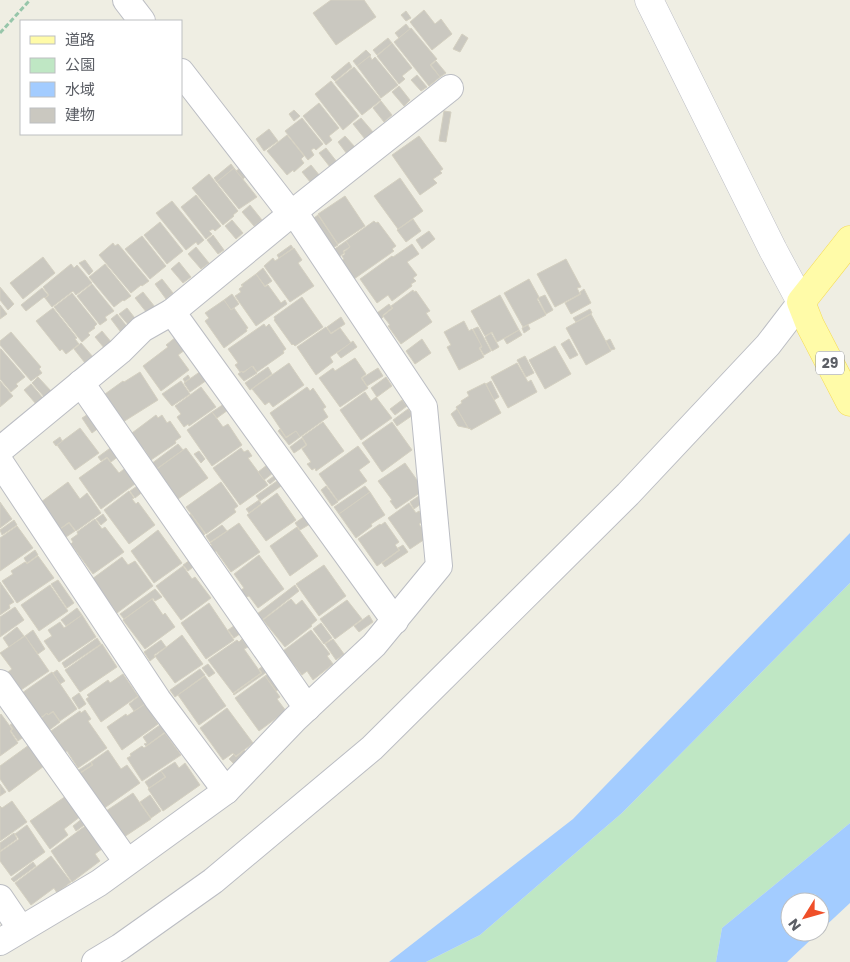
<svg xmlns="http://www.w3.org/2000/svg" width="850" height="962" font-family="Poppins,'Noto Sans JP',sans-serif">
<style>
.green{fill:#bfe7c4}
.water{fill:#a3ccff}
.building{fill:#cac8c0;stroke:#d4d0c1}
.lines{fill:none;stroke-linecap:round;stroke-linejoin:round}
.street-casing{stroke:#bbbdc3;stroke-width:28}
.secondary-casing{stroke:#bcbec5;stroke-width:29}
.primary-casing{stroke:#f6dc55;stroke-width:29}
.path{stroke:#97c6aa;stroke-width:3;stroke-dasharray:5 2.5;stroke-linecap:butt}
.street{stroke:#fff;stroke-width:26}
.secondary{stroke:#fff;stroke-width:28}
.primary{stroke:#fffba8;stroke-width:28}
.labels{text-anchor:middle;dominant-baseline:central;stroke-width:4;stroke-linejoin:round;paint-order:stroke}
.shield{fill:#fff;stroke:#8c8e93;stroke-width:1}
.shield-label{font-size:14px;font-weight:bold;fill:#5b5e65}
</style>
<rect width="100%" height="100%" fill="#efeee3"/>
<path class="green" d="M850,583V823L722,928L716,962H426L480,935L622,813Z"/>
<g class="water">
<path d="M850,533V583L622,813L480,935L426,962H389L573,819Z"/>
<path d="M850,823V903L820,931V902H790V932H819L787,962H716L722,928Z"/>
</g>
<g class="building">
<path d="M331,0H364L376,17L336,45L313,13Z"/>
<path d="M424,10L435,24L441,19L452,34L432,50L410,22Z"/>
<path d="M406,11L411,18L406,21L401,15Z"/>
<path d="M406,24L410,29L399,38L395,33Z"/>
<path d="M411,28L437,59L430,65L440,77L429,86L394,42Z"/>
<path d="M462,34L468,38L460,52L453,49Z"/>
<path d="M388,38L392,43L377,55L373,50Z"/>
<path d="M392,43L412,68L402,76L405,79L399,84L377,56Z"/>
<path d="M366,50L371,55L357,66L353,61Z"/>
<path d="M370,56L372,60L375,57L398,85L381,98L357,66Z"/>
<path d="M436,61L446,73L440,77L431,65Z"/>
<path d="M349,62L352,67L335,81L331,77Z"/>
<path d="M354,67L381,100L362,115L335,82Z"/>
<path d="M417,75L427,87L421,91L411,80Z"/>
<path d="M331,81L359,116L343,130L315,94Z"/>
<path d="M399,86L410,100L404,106L392,92Z"/>
<path d="M381,101L392,115L384,122L373,108Z"/>
<path d="M319,103L339,128L329,136L332,140L326,145L303,116Z"/>
<path d="M294,110L300,116L294,121L289,114Z"/>
<path d="M444,111L451,112L446,142L439,141Z"/>
<path d="M302,118L323,144L316,150L314,148L311,150L314,155L308,160L285,131Z"/>
<path d="M361,118L373,132L365,139L353,124Z"/>
<path d="M269,129L278,141L264,151L256,139Z"/>
<path d="M287,135L304,156L301,159L304,163L294,172L293,170L287,175L267,151Z"/>
<path d="M345,136L355,147L347,154L338,142Z"/>
<path d="M419,136L443,169L440,171L442,173L433,179L437,183L420,195L392,155Z"/>
<path d="M326,148L337,162L330,167L319,153Z"/>
<path d="M231,164L234,168L217,182L214,178Z"/>
<path d="M311,165L320,176L311,183L302,172Z"/>
<path d="M234,168L257,197L239,209L217,182Z"/>
<path d="M239,169L245,177L243,179L236,171Z"/>
<path d="M209,174L238,211L233,215L234,216L223,225L192,188Z"/>
<path d="M400,178L423,211L398,229L374,196Z"/>
<path d="M196,195L221,226L215,231L213,229L209,231L212,234L206,239L181,207Z"/>
<path d="M345,196L365,226L338,244L318,214Z"/>
<path d="M172,201L204,240L198,245L196,242L186,250L156,213Z"/>
<path d="M250,205L262,220L254,226L242,212Z"/>
<path d="M318,215L338,245L331,249L311,220Z"/>
<path d="M413,219L421,231L406,242L397,230Z"/>
<path d="M232,220L243,233L236,239L225,226Z"/>
<path d="M374,221L376,223L378,222L396,246L392,249L394,251L354,279L341,261L344,259L342,256L345,254L344,252L350,247L346,241Z"/>
<path d="M160,222L183,251L167,264L144,235Z"/>
<path d="M429,231L435,239L422,249L416,240Z"/>
<path d="M213,235L224,250L218,254L207,240Z"/>
<path d="M142,236L166,266L150,279L125,249Z"/>
<path d="M346,241L350,247L343,251L344,253L338,258L332,251Z"/>
<path d="M113,243L115,246L118,244L149,281L142,286L141,285L131,293L99,255Z"/>
<path d="M412,244L419,254L407,262L417,275L413,278L416,281L411,284L412,286L392,301L388,295L377,303L360,279L392,256L393,257Z"/>
<path d="M291,245L293,248L279,258L277,255Z"/>
<path d="M196,247L209,263L201,269L188,254Z"/>
<path d="M294,248L302,260L298,263L314,286L290,302L264,266L273,258L275,261Z"/>
<path d="M43,257L55,273L23,299L10,283Z"/>
<path d="M566,259L581,287L577,288L580,294L555,307L537,274Z"/>
<path d="M85,260L93,271L89,275L79,263Z"/>
<path d="M179,262L191,277L183,283L171,269Z"/>
<path d="M71,264L74,268L77,265L92,283L76,295L73,291L52,307L45,298L49,295L43,287Z"/>
<path d="M105,264L131,296L124,301L123,300L114,307L89,277Z"/>
<path d="M263,268L272,281L265,286L256,274Z"/>
<path d="M256,274L265,287L268,285L281,303L285,300L287,304L256,326L235,296L241,292L239,289L243,286L241,285Z"/>
<path d="M162,279L173,293L166,299L155,284Z"/>
<path d="M529,279L539,297L537,299L546,315L523,327L504,293Z"/>
<path d="M92,284L114,311L105,317L107,320L100,325L77,296Z"/>
<path d="M0,287L14,304L8,310L0,300Z"/>
<path d="M42,288L48,295L45,298L44,297L26,311L21,305Z"/>
<path d="M584,289L591,303L571,314L565,303L581,294L580,292Z"/>
<path d="M413,290L414,292L416,291L430,311L426,313L432,322L401,344L388,326L390,325L383,316L393,308L391,306Z"/>
<path d="M143,292L155,307L147,313L135,298Z"/>
<path d="M72,293L97,324L94,327L95,328L88,333L90,335L82,342L54,307Z"/>
<path d="M232,294L239,304L231,310L224,300Z"/>
<path d="M500,295L519,330L497,342L492,332L485,336L471,311Z"/>
<path d="M545,295L553,310L546,314L538,298Z"/>
<path d="M302,297L323,327L295,346L293,344L292,345L274,320L275,319L274,317Z"/>
<path d="M224,300L231,310L234,308L248,328L246,329L247,331L224,348L205,321L209,318L205,313Z"/>
<path d="M389,304L392,308L383,315V317L381,319L377,313Z"/>
<path d="M0,305L7,314L0,319Z"/>
<path d="M53,308L77,338L75,339L79,344L66,354L62,349L60,351L36,321Z"/>
<path d="M127,308L138,322L131,328L119,314Z"/>
<path d="M590,309L592,313L576,322L573,318Z"/>
<path d="M117,314L129,329L123,335L111,319Z"/>
<path d="M591,314L611,351L586,365L566,328Z"/>
<path d="M341,317L345,324L331,333L327,327Z"/>
<path d="M464,321L469,331L472,329L482,346L479,348L484,357L459,370L447,347L451,345L444,332Z"/>
<path d="M264,324L266,327L269,324L286,349L283,351L284,353L257,372L253,366L243,372L242,371L240,372L235,365L238,363L228,349Z"/>
<path d="M528,325L530,329L524,333L522,328Z"/>
<path d="M326,327L331,334L340,328L351,343L330,357L333,362L316,375L297,347Z"/>
<path d="M478,327L491,351L484,355L480,348L482,347L473,329Z"/>
<path d="M519,330L522,335L507,344L504,339Z"/>
<path d="M102,331L112,343L105,349L95,337Z"/>
<path d="M11,332L41,367L39,369L42,373L31,381L0,345V341Z"/>
<path d="M491,333L499,347L492,351L485,337Z"/>
<path d="M176,337L185,350L178,355L189,370L161,391L143,366L168,347L166,345Z"/>
<path d="M422,339L431,353L415,364L406,351Z"/>
<path d="M569,339L578,355L570,359L561,344Z"/>
<path d="M610,339L615,349L611,350L606,341Z"/>
<path d="M353,341L357,347L341,358L337,353Z"/>
<path d="M81,343L93,357L85,363L74,349Z"/>
<path d="M555,346L571,374L545,389L529,360Z"/>
<path d="M0,349H1L25,377L16,384L18,386L11,392L0,379Z"/>
<path d="M525,356L534,373L526,377L517,360Z"/>
<path d="M355,358L366,374L361,378L368,388L340,407L319,378L333,368L335,371Z"/>
<path d="M289,363L304,385L273,407L269,402L265,405L252,389Z"/>
<path d="M517,363L528,382L531,380L537,392L508,408L491,377Z"/>
<path d="M252,366L257,373L244,381L238,374L242,371L243,373Z"/>
<path d="M268,367L272,374L250,390L245,383Z"/>
<path d="M378,368L383,376L367,386L362,378Z"/>
<path d="M201,371L207,380L190,392L184,383Z"/>
<path d="M140,372L158,400L123,422L105,394L123,381L124,382Z"/>
<path d="M188,375L190,378L185,382L183,379Z"/>
<path d="M38,377L52,392L45,398L32,383Z"/>
<path d="M386,377L392,386L377,397L371,388Z"/>
<path d="M0,381L13,396L0,407Z"/>
<path d="M181,381L190,394L172,406L162,394Z"/>
<path d="M491,381L499,397L494,400L486,384Z"/>
<path d="M485,383L501,413L471,430L470,428L469,429L456,407L462,403L461,401L469,396L467,392Z"/>
<path d="M31,384L43,398L36,404L24,390Z"/>
<path d="M201,387L216,407L189,426L188,424L184,427L177,417L181,414L175,406Z"/>
<path d="M307,387L310,391L313,388L326,407L323,409L328,417L300,437L296,431L286,437L270,413Z"/>
<path d="M365,392L371,401L376,397L392,418L361,440L340,410Z"/>
<path d="M402,400L407,406L395,415L390,409Z"/>
<path d="M224,404L228,410L217,418L212,412Z"/>
<path d="M408,409L413,415L397,426L393,420Z"/>
<path d="M457,409L468,428L458,426L451,414Z"/>
<path d="M212,412L223,427L228,424L242,445L212,466L187,430Z"/>
<path d="M90,413L100,427L92,433L82,418Z"/>
<path d="M156,415L158,418L162,415L167,423L170,421L181,437L175,441L176,443L151,460L144,449L142,450L132,437L134,436L132,433Z"/>
<path d="M323,422L344,451L316,471L315,468L312,470L307,464L311,462L302,449L307,445L302,437Z"/>
<path d="M392,422L412,450L382,472L362,443Z"/>
<path d="M80,428L99,453L75,470L57,445Z"/>
<path d="M280,429L286,438L296,431L300,437L289,445L278,431Z"/>
<path d="M60,437L62,441L56,446L53,442Z"/>
<path d="M302,438L306,445L294,453L290,447Z"/>
<path d="M178,444L183,450L155,470L151,464Z"/>
<path d="M113,446L120,455L111,462L107,457L101,461L98,457Z"/>
<path d="M358,446L370,462L359,470L367,481L338,501L319,474Z"/>
<path d="M186,448L208,478L178,499L157,469Z"/>
<path d="M241,448L244,452L248,450L252,456L248,458L268,485L240,505L213,468Z"/>
<path d="M199,451L205,459L201,463L194,454Z"/>
<path d="M107,458L119,473L128,466L139,481L101,509L79,478Z"/>
<path d="M405,463L424,490L396,509L390,501L392,500L378,481Z"/>
<path d="M267,465L273,473L264,480L258,472Z"/>
<path d="M274,476L276,479L270,484L267,481Z"/>
<path d="M277,481L281,486L260,501L256,496Z"/>
<path d="M68,482L80,499L87,493L101,513L76,531L69,522L60,529L41,502Z"/>
<path d="M221,482L238,506L234,509L236,512L206,534L186,507Z"/>
<path d="M140,484L145,490L135,498L130,491Z"/>
<path d="M326,486L338,502L332,506L321,490Z"/>
<path d="M365,486L370,492L339,514L334,507Z"/>
<path d="M129,491L134,498L132,499L136,504L138,502L155,525L129,544L104,510Z"/>
<path d="M370,492L385,515L371,524L372,526L356,538L339,514Z"/>
<path d="M277,493L296,520L266,541L247,515Z"/>
<path d="M422,494L426,500L414,509L410,502Z"/>
<path d="M259,500L261,504L249,513L246,509Z"/>
<path d="M0,502L12,519L0,528Z"/>
<path d="M409,503L416,513L419,511L425,520L419,524L428,537L410,549L388,518Z"/>
<path d="M103,514L107,520L101,525L96,519Z"/>
<path d="M191,514L205,534L203,536L188,516Z"/>
<path d="M305,516L310,524L300,530L295,523Z"/>
<path d="M95,519L102,529L105,527L124,552L93,574L71,544L73,542L71,539L78,534L77,532Z"/>
<path d="M14,520L17,525L2,535L0,530Z"/>
<path d="M385,522L399,542L395,545L399,550L377,566L358,539L380,524L381,525Z"/>
<path d="M69,523L75,531L63,539L57,531Z"/>
<path d="M239,523L260,552L231,572L216,551L214,552L210,546L212,545L210,543Z"/>
<path d="M222,525L227,531L210,542L206,536Z"/>
<path d="M17,526L33,548L0,571V538Z"/>
<path d="M297,527L318,556L290,576L270,546Z"/>
<path d="M158,530L182,563L154,583L131,551Z"/>
<path d="M403,545L408,552L385,567L382,563L400,550L398,548Z"/>
<path d="M35,550L38,555L27,563L24,558Z"/>
<path d="M259,555L284,589L258,608L249,596L246,597L241,590L244,588L234,574Z"/>
<path d="M38,556L54,578L17,603L2,581L13,574L11,571L25,562L27,564Z"/>
<path d="M122,557L128,565L135,561L153,586L117,613L92,579Z"/>
<path d="M193,558L197,564L188,571L183,565Z"/>
<path d="M324,565L346,596L319,616L296,584Z"/>
<path d="M183,566L192,579L195,577L211,598L181,620L156,586Z"/>
<path d="M58,580L74,603L67,608L51,584Z"/>
<path d="M0,582L14,602L9,605L10,608L0,615Z"/>
<path d="M50,585L68,611L39,631L21,605Z"/>
<path d="M295,585L299,591L262,620L257,614Z"/>
<path d="M155,589L162,597L155,601L153,598L124,619L120,614Z"/>
<path d="M152,599L163,615L165,613L175,627L145,649L123,620Z"/>
<path d="M291,599L296,605L302,600L317,620L311,625L312,626L285,647L263,620Z"/>
<path d="M347,600L362,619L335,639L320,619Z"/>
<path d="M209,603L234,640L206,659L181,623Z"/>
<path d="M15,607L24,620L0,637V617Z"/>
<path d="M77,608L82,615L66,626L61,620Z"/>
<path d="M82,615L96,637L59,662L44,641L52,636L48,630L60,622L64,628Z"/>
<path d="M369,615L373,622L359,632L354,626Z"/>
<path d="M238,623L244,631L234,638L228,630Z"/>
<path d="M321,623L332,638L324,644L313,629Z"/>
<path d="M17,627L24,636L9,647L3,638Z"/>
<path d="M33,630L45,649L38,654L25,636Z"/>
<path d="M311,630L330,654L327,656L333,664L313,680L307,671L302,675L283,651Z"/>
<path d="M182,635L203,664L175,683L155,656Z"/>
<path d="M25,636L49,671L21,690L8,672L12,669L0,653Z"/>
<path d="M97,638L101,644L65,668L62,663Z"/>
<path d="M242,639L248,647L244,649L261,673L233,693L208,660L237,640L239,642Z"/>
<path d="M333,639L344,654L336,660L325,644Z"/>
<path d="M161,640L166,647L154,655L155,657L150,661L144,652Z"/>
<path d="M102,644L117,667L80,692L65,670Z"/>
<path d="M267,663L271,669L234,695L233,694L262,673L259,669Z"/>
<path d="M208,664L215,673L209,677L202,668Z"/>
<path d="M200,669L205,675L175,697L170,690Z"/>
<path d="M57,670L65,681L60,684L53,673Z"/>
<path d="M52,672L77,709L60,721L53,711L48,715L47,713L40,718L22,693Z"/>
<path d="M271,672L283,687L276,691L265,676Z"/>
<path d="M123,674L138,696L101,722L86,699L89,697L87,695L108,680L110,683Z"/>
<path d="M205,676L226,706L199,725L178,695Z"/>
<path d="M265,676L280,697L277,699L286,711L259,731L235,698Z"/>
<path d="M79,693L86,704L79,709L72,698Z"/>
<path d="M139,696L145,704L134,711L129,704Z"/>
<path d="M145,704L158,724L122,750L107,727L126,714L127,716Z"/>
<path d="M227,708L253,743L236,756L233,753L223,760L200,728Z"/>
<path d="M85,710L91,719L88,721L107,748L78,768L67,751L65,752L51,731L80,711L81,713Z"/>
<path d="M53,712L60,722L48,731L40,719L47,713L48,715Z"/>
<path d="M1,714L12,729L10,731L18,743L0,756V715Z"/>
<path d="M16,721L26,735L18,741L11,731L13,729L10,725Z"/>
<path d="M160,725L165,732L146,746L144,744L147,743L143,737Z"/>
<path d="M165,733L181,755L142,781L127,758L131,756L130,754L142,746L144,748Z"/>
<path d="M29,745L44,766L9,792L0,779V766Z"/>
<path d="M108,750L121,769L127,765L140,783L103,809L79,774L93,765L91,762Z"/>
<path d="M244,750L246,752L234,764L229,759L234,754L236,757Z"/>
<path d="M91,762L92,765L78,774L77,771Z"/>
<path d="M175,762L179,768L185,763L200,785L163,811L148,789L166,777L161,771Z"/>
<path d="M161,771L165,777L149,788L145,782Z"/>
<path d="M0,784L6,792L0,796Z"/>
<path d="M133,793L151,819L124,837L106,811Z"/>
<path d="M150,795L161,811L151,818L140,802Z"/>
<path d="M66,796L81,816L64,829L68,835L50,849L30,821Z"/>
<path d="M12,801L27,822L0,841V806L2,808Z"/>
<path d="M83,818L87,823L76,831L73,826Z"/>
<path d="M88,824L102,849L95,854L100,861L72,882L51,851Z"/>
<path d="M27,825L45,852L11,876L0,861V852L19,839L15,834Z"/>
<path d="M14,833L17,839L0,851V843Z"/>
<path d="M51,856L71,882L57,893L54,888L31,905L15,883Z"/>
<path d="M33,862L36,866L14,882L11,879Z"/>
</g>
<g class="lines">
<g class="street-casing">
<g id="street">
<path d="M126,0L142,21"/>
<path d="M172,312L395,621"/>
<path d="M81,383L307,708"/>
<path d="M0,450L120,351L142,329L172,312L291,214L450,88"/>
<path d="M0,462L158,700L226,791"/>
<path d="M0,683L127,862"/>
<path d="M0,898L21,929"/>
<path d="M0,942L99,883L226,791L295,719L374,645L439,566L424,407L300,221L291,214L181,72"/>
<path d="M95,962L120,947L213,881L372,748L628,494L768,345L801,302"/>
</g>
</g>
<g class="secondary-casing">
<path id="secondary" d="M649,0L773,250L801,302"/>
</g>
<g class="primary-casing">
<path id="primary" d="M850,240L801,302L810,325L850,402"/>
</g>
<path class="path" d="M0,33L30,0"/>
<use href="#street" class="street"/>
<use href="#secondary" class="secondary"/>
<use href="#primary" class="primary"/>
</g>
<g class="labels">
<rect class="shield" x="816" y="351.5" width="28" height="23" rx="4"/>
<g class="shield-label">
<text x="830" y="363">29</text>
</g>
</g>
<rect x="20" y="20" width="162" height="115" fill="#ffffff" stroke="#bdbfc1"/>
<rect x="30" y="36" width="25" height="8" fill="#fffba8" stroke="#bdbfc1"/>
<text x="65" y="45" font-size="15" fill="#5b5e65">道路</text>
<rect x="30" y="58" width="25" height="15" fill="#bfe7c4" stroke="#bdbfc1"/>
<text x="65" y="70" font-size="15" fill="#5b5e65">公園</text>
<rect x="30" y="82" width="25" height="15" fill="#a3ccff" stroke="#bdbfc1"/>
<text x="65" y="95" font-size="15" fill="#5b5e65">水域</text>
<rect x="30" y="108" width="25" height="15" fill="#cac8c0" stroke="#bdbfc1"/>
<text x="65" y="120" font-size="15" fill="#5b5e65">建物</text>
<g transform="translate(805 917) rotate(233)"><circle r="24" fill="#ffffff" stroke="#bdbfc1"/>
<path d="M0-4L9 19L0 12L-9 19Z" fill="#ef4f29"/>
<text y="-8" font-size="14" font-weight="bold" text-anchor="middle" fill="#5b5e65">N</text>
</g>
</svg>
